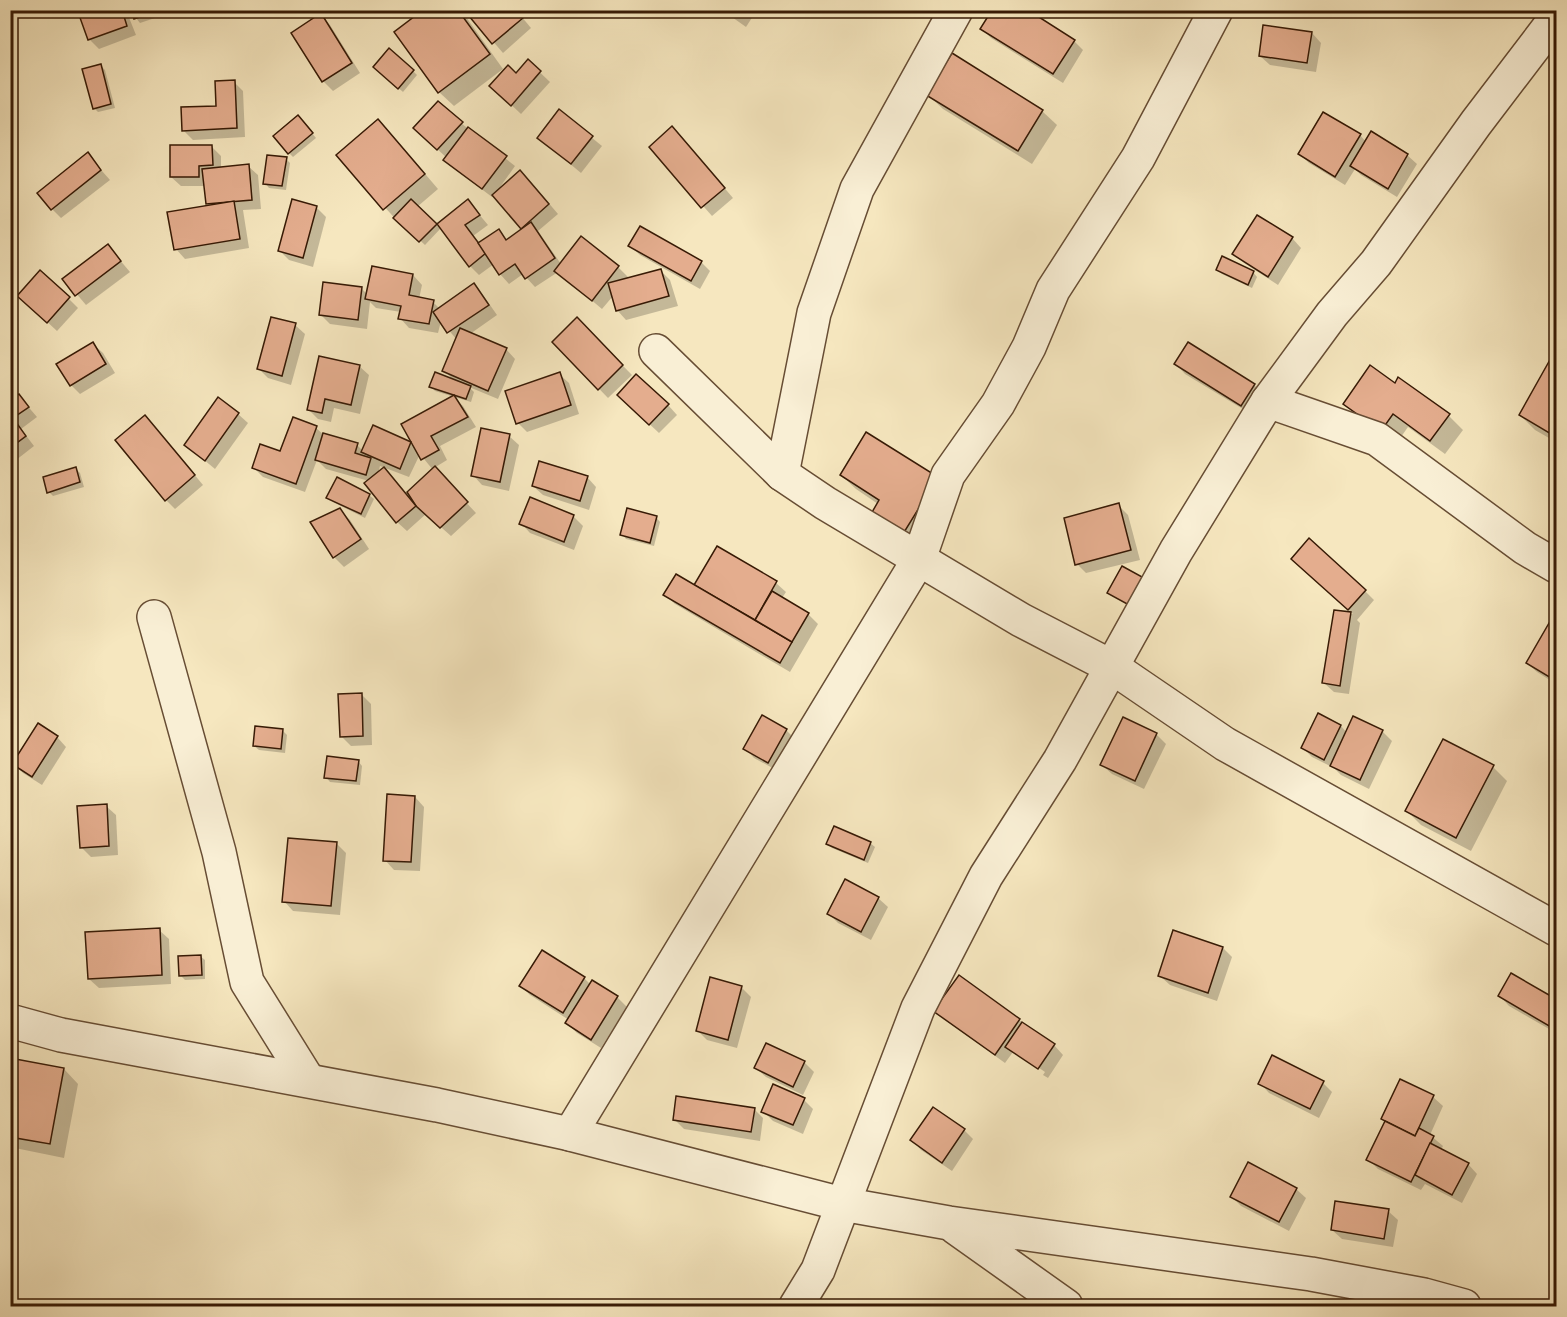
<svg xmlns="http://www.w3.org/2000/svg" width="1567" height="1317" font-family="'Libre Bodoni',serif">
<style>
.shadow{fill:#0003;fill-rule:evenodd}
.building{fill:#e4ad8e;stroke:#371a05;stroke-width:1.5}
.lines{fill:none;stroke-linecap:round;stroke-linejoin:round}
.minor-casing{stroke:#674d34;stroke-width:36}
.minor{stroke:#f9efd5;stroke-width:33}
</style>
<rect width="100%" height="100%" fill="#f6e7bf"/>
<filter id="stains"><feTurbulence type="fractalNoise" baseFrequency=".00333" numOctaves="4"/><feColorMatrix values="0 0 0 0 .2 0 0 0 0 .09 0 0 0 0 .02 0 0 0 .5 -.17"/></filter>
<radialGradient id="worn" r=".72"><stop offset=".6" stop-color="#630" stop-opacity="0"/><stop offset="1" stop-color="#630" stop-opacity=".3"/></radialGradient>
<g class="shadow">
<path d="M95,10H126L136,35L99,49L89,39Z"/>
<path d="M133,10H160L161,16L140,23L136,18Z"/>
<path d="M426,10H461L503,69L454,106L439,92Z"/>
<path d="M466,10H516L531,28L503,53Z"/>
<path d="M547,10H557L552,15Z"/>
<path d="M722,10H757L746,27Z"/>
<path d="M321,15L330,25L360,73L333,91L323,81Z"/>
<path d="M982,29L1074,41L1083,50L1063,83L991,38Z"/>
<path d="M1312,33L1321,43L1316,72L1270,65L1260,56Z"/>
<path d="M528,61L550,82L521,114L501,95Z"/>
<path d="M100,65L105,70L115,108L98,112L94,108Z"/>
<path d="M379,71H413L417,75L403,92Z"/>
<path d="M234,82L243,91L245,137L193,140L183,130L217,107Z"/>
<path d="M928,95L1042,111L1057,125L1032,164L943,109Z"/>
<path d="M559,111L602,146L581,173L539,138Z"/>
<path d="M302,121L316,138L293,157L289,153Z"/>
<path d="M461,123L515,166L498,190L530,181L558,214L538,231L561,264L581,238L618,267L628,277L625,280L661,271L670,280L678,306L626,320L617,310L613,296L602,309L558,272L535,287L523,274L509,284L500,274L494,264L479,275L470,266L442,227L425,245L400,222L399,223L338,155L392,135L438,189L417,207L439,227V224L468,201L488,225L473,236L479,244L498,231L507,240L524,229L494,195L492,197L455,169L445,160L447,158L425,138Z"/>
<path d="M1360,135L1366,142L1407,155L1417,164L1397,197L1361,175L1355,169L1345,185L1309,163L1300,154Z"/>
<path d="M682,138L733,198L712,216L651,147Z"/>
<path d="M212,147L221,156V168L248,166L258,175L261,209L243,210L249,248L185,259L176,249L210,206L207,203L206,186H181L171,177Z"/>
<path d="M87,154L110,180L61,218L52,209Z"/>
<path d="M286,159L290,163L286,190L269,188L265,183Z"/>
<path d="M316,207L326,217L313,267L289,260L280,251Z"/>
<path d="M1292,238L1301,248L1278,285L1244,263L1234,254Z"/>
<path d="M108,246L130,272L86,305L64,279Z"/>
<path d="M630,246L701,262L710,271L700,289L640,255Z"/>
<path d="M1217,270L1253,272L1257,277L1252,288L1222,274Z"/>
<path d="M413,275L422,285L419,299L433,302L440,309L474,285L483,295L497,315L470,334L506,349L515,359L498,399L469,387L474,392L471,402L435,391L431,386L455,382L444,370L457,340L441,321L438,333L409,328L400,318L401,312L376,308L370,302L367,329L330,324L320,314L362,289L367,294Z"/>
<path d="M10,284L16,291L10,296Z"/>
<path d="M68,298L78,308L57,331L29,305Z"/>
<path d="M577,319L632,375L608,398L554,342Z"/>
<path d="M295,325L305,334L291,385L268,378L259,369Z"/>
<path d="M93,344L103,353L115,373L80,394L71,385Z"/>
<path d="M1556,352V442L1535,430L1520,415Z"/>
<path d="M1176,364L1254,385L1264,395L1251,414L1185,374Z"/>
<path d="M359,366L369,375L360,414L334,408L331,422L318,419L309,410Z"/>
<path d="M559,374L569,383L579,414L527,432L518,423Z"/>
<path d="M1395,385L1449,416L1463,430L1445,454L1408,427L1396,444L1359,418L1345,404Z"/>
<path d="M19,396L37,417L21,429L34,446L11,464L10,402Z"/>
<path d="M453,397L463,406L476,427L440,446L447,460L434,468L476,513L451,536L426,514L407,531L397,522L369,481L326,469L317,460L305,492L263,477L253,467L281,453L316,428L324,435L357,445L363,451L374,427L415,446ZM420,454L433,470L411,500L384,469L378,474L380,466L409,477Z"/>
<path d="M628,404L668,405L677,415L659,433Z"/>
<path d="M238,414L248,423L215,469L186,445Z"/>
<path d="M154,426L203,485L175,509L166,500Z"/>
<path d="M509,436L519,445L509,491L482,485L473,475Z"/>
<path d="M76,469L80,473L84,487L53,496L49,492Z"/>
<path d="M841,475L938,478L918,547L878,504L856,489Z"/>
<path d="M587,477L596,487L589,510L543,495L533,486Z"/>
<path d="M369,495L374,499L365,518L333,502L328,497Z"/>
<path d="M531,499L574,517L583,526L574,550L530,533L521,523Z"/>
<path d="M1118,505L1128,515L1140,560L1086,573L1077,564Z"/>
<path d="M340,510L350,520L369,549L344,567L334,557L313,522Z"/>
<path d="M656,517L660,522L654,546L626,539L622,534Z"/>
<path d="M717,548L776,583L786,592L782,598L808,614L818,624L790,672L675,604L665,595L695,587Z"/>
<path d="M1302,568L1365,591L1374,600L1357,620L1360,623L1349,694L1334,692L1324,683L1335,612L1353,614Z"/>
<path d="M1556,614V684L1537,672L1527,663Z"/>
<path d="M362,695L371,704L372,745L351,746L341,736Z"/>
<path d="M1319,715L1341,726L1347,733L1354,718L1382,731L1392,741L1369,789L1341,775L1334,768L1312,757L1303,748Z"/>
<path d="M786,730L796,740L778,771L754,758L745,748Z"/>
<path d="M283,731L287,735L285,753L259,750L254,746Z"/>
<path d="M1156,734L1166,744L1144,789L1112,774L1102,765Z"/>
<path d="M57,737L66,747L42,785L23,773L14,764Z"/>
<path d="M358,761L362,766L360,785L330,782L326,777Z"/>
<path d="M1493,767L1507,781L1471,851L1421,825L1407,811Z"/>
<path d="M415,797L424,807L420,871L394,870L385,860Z"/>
<path d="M106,806L116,815L118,855L91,857L81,847Z"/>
<path d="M336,843L346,853L340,915L293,911L284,901Z"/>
<path d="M870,843L875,847L868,863L832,848L828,844Z"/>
<path d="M878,898L888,907L871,940L838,923L829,914Z"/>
<path d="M159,930L169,939L171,984L99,988L89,979Z"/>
<path d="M1223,948L1232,957L1217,1001L1170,985L1160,976Z"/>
<path d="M542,952L584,978L591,985L617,997L627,1007L601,1048L577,1033L567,1023L569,1020L530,995L521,986Z"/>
<path d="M200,956L205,960V979L185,980L180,975Z"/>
<path d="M1512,975L1556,1000V1033L1509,1006L1500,996Z"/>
<path d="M741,987L751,997L737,1048L707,1040L698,1031Z"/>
<path d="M935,1011L1019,1020L1054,1045L1063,1055L1048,1078L1043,1075L1045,1072L1016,1052V1055L1013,1052L1005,1063L945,1020Z"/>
<path d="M10,1057L14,1060L64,1069L78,1084L64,1158L10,1147Z"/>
<path d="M804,1062L814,1072L803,1095L766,1077L756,1068Z"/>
<path d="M1260,1083H1323L1332,1092L1319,1118L1269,1093Z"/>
<path d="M1433,1097L1443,1106L1430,1135L1443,1146L1441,1150L1468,1164L1477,1174L1462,1203L1425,1184L1421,1190L1378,1169L1368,1159L1386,1122L1382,1119Z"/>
<path d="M804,1100L813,1109L803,1134L773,1121L763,1111Z"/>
<path d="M754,1109L763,1118L760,1141L684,1129L674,1119Z"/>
<path d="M964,1130L973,1139L952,1171L921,1150L912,1140Z"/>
<path d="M1296,1189L1306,1198L1289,1231L1241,1206L1232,1197Z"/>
<path d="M1388,1211L1398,1220L1393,1247L1342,1239L1332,1230Z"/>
</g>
<g class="building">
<path d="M90,10H122L127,26L88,40L79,15Z"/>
<path d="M132,10H158V11L134,19Z"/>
<path d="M423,10H458L490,54L438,93L394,32Z"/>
<path d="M464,10H517L523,18L492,44Z"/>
<path d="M992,10H1028L1075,40L1053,74L980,29Z"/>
<path d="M321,13L352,63L322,82L291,33Z"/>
<path d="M1263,25L1312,32L1307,63L1259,56Z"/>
<path d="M389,48L414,70L398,89L373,67Z"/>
<path d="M952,53L1043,110L1018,151L926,95Z"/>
<path d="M528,59L541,71L511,106L489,86L508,65L516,73Z"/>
<path d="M101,64L111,104L93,109L82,69Z"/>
<path d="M235,80L237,128L182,131L181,107L216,106L215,81Z"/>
<path d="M438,101L463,122L437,150L413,128Z"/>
<path d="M559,109L593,136L571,164L537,138Z"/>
<path d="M1323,112L1361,134L1335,177L1298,154Z"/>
<path d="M298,115L313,133L288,154L273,136Z"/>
<path d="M378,119L425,174L383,210L336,155Z"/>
<path d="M672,126L725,188L701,208L649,147Z"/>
<path d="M468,127L507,156L482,189L443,160Z"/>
<path d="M1371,131L1408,154L1388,189L1350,166Z"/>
<path d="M170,145H212L213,165L199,166V177H170Z"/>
<path d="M88,152L101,170L51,210L37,193Z"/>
<path d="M267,155L287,157L282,186L263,184Z"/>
<path d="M249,164L252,200L206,204L202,169Z"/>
<path d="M520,170L549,204L521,229L492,195Z"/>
<path d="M292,199L317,206L303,258L278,251Z"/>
<path d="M411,199L437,224L419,242L393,218Z"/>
<path d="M468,199L480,215L465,225L486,253L469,267L437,224Z"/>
<path d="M234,201L240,239L174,250L167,212Z"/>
<path d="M1257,215L1293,237L1268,277L1232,254Z"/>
<path d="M531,222L555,258L525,279L515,264L499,275L478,243L499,229L506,240Z"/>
<path d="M640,226L702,261L691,281L628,246Z"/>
<path d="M581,236L619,266L592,301L554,271Z"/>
<path d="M108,244L121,261L75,296L62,279Z"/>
<path d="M1222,256L1254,271L1248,285L1216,270Z"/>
<path d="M372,266L413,274L409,295L434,300L429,324L398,319L401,306L365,299Z"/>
<path d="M661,269L669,296L616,311L608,283Z"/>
<path d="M40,270L70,297L47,323L17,296Z"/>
<path d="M323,282L362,287L358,320L319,315Z"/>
<path d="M474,283L489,305L447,333L433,312Z"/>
<path d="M271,317L296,323L282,376L257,369Z"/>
<path d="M577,317L623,365L598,390L552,342Z"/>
<path d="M460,328L507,348L488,391L442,371Z"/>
<path d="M93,342L106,364L70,386L56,364Z"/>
<path d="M1188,342L1255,384L1241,406L1174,364Z"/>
<path d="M1556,349V437L1519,415Z"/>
<path d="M319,356L360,365L351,405L325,399L322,413L307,410Z"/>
<path d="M1370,365L1395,383L1398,377L1450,414L1430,441L1393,414L1381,431L1343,404Z"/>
<path d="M435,372L471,386L466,399L429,387Z"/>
<path d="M560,372L571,405L516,424L505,391Z"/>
<path d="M636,374L669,404L649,425L617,395Z"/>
<path d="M19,394L29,407L13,418L26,436L10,448V400Z"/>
<path d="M454,395L468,417L431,436L439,450L421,460L401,424Z"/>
<path d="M218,397L239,413L205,461L184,445Z"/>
<path d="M145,415L195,475L165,501L115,440Z"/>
<path d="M293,417L317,426L296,484L252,468L260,444L280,451Z"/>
<path d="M373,425L411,442L400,469L361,452Z"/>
<path d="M481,428L510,434L500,482L471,476Z"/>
<path d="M866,432L938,477L903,534L871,514L879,500L840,475Z"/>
<path d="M323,433L358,443L355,453L371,458L366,475L315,460Z"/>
<path d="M539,461L588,476L580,501L532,486Z"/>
<path d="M435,466L468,502L440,528L416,506L407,492Z"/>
<path d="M76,467L80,482L47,493L43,477Z"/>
<path d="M384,467L416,506L396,523L364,483Z"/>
<path d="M337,477L370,494L361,514L326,498Z"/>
<path d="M530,497L574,515L564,542L519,524Z"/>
<path d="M1119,503L1131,550L1075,565L1064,518Z"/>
<path d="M340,508L361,539L333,558L310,522Z"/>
<path d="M627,508L657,516L650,543L620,535Z"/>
<path d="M1309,538L1366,590L1348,610L1291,559Z"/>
<path d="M717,546L777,581L755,620L694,585Z"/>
<path d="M1122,566L1144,578L1129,605L1107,593Z"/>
<path d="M676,574L792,642L780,663L663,595Z"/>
<path d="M772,591L809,613L792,642L755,620Z"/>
<path d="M1334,610L1351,612L1340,686L1322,683Z"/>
<path d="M1556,611V681L1526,663Z"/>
<path d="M362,693L363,736L340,737L338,694Z"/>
<path d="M1318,713L1341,725L1324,760L1301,748Z"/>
<path d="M762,715L787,729L768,763L743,749Z"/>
<path d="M1353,716L1383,730L1360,780L1330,766Z"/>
<path d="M1123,717L1157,733L1135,781L1100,765Z"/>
<path d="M38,723L58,736L32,777L12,764Z"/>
<path d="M255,726L283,729L281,749L253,746Z"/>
<path d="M1443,739L1494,765L1456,838L1405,811Z"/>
<path d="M327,756L359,760L356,781L324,778Z"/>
<path d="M387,794L415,796L411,862L383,861Z"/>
<path d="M107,804L109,846L80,848L77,806Z"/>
<path d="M834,826L871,842L864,860L826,844Z"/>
<path d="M288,838L337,842L331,906L282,902Z"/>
<path d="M845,879L879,897L861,932L827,914Z"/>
<path d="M160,928L162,975L88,979L85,932Z"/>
<path d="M1173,930L1223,947L1208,993L1158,976Z"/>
<path d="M542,950L585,977L563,1013L519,986Z"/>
<path d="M201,955L202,975L179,976L178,956Z"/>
<path d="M1511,973L1556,999V1030L1498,996Z"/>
<path d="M959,975L1020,1019L995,1055L933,1011Z"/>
<path d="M710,977L742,986L728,1040L696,1031Z"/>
<path d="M592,980L618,996L591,1040L565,1023Z"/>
<path d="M1022,1022L1055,1044L1038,1069L1005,1047Z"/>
<path d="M766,1043L805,1061L793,1087L754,1068Z"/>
<path d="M1272,1055L1324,1081L1310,1109L1258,1084Z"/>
<path d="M10,1058L64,1068L50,1144L10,1137Z"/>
<path d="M1400,1079L1434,1095L1415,1136L1381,1119Z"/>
<path d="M773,1084L805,1098L793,1125L761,1112Z"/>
<path d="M676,1096L755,1108L751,1132L673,1120Z"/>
<path d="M933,1107L965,1129L942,1163L910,1140Z"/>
<path d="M1385,1121L1415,1136L1419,1128L1434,1136L1411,1182L1366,1160Z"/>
<path d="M1430,1143L1469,1163L1452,1195L1415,1175Z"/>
<path d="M1248,1162L1297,1188L1279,1222L1230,1197Z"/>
<path d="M1335,1201L1389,1209L1384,1239L1331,1230Z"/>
</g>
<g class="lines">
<g class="minor-casing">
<g id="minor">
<path d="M656,351L782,474L825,503L1021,620L1112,667L1225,744L1556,929"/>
<path d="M1268,401L1377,439L1525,548L1556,566"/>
<path d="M782,474L814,313L857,189L956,10"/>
<path d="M154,617L219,852L247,982L308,1080"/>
<path d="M10,1021L61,1035L437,1105L570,1134L842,1204L949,1223L1311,1274L1424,1295L1464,1306"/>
<path d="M570,1134L919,559L948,475L998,404L1029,347L1053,290L1138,158L1216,10"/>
<path d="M955,1227L1066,1306"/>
<path d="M796,1306L818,1270L918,1008L986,876L1060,760L1176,551L1268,401L1332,314L1376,263L1476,123L1556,18"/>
</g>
</g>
<use href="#minor" class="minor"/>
</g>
<rect width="1567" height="1317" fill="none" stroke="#f6e7bf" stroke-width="36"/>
<rect x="12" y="12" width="1543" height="1293" fill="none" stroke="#371a05" stroke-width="3"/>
<rect x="18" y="18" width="1531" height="1281" fill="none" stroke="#371a05" stroke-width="1.5"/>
<rect width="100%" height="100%" filter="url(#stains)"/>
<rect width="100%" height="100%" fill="url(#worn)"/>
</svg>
